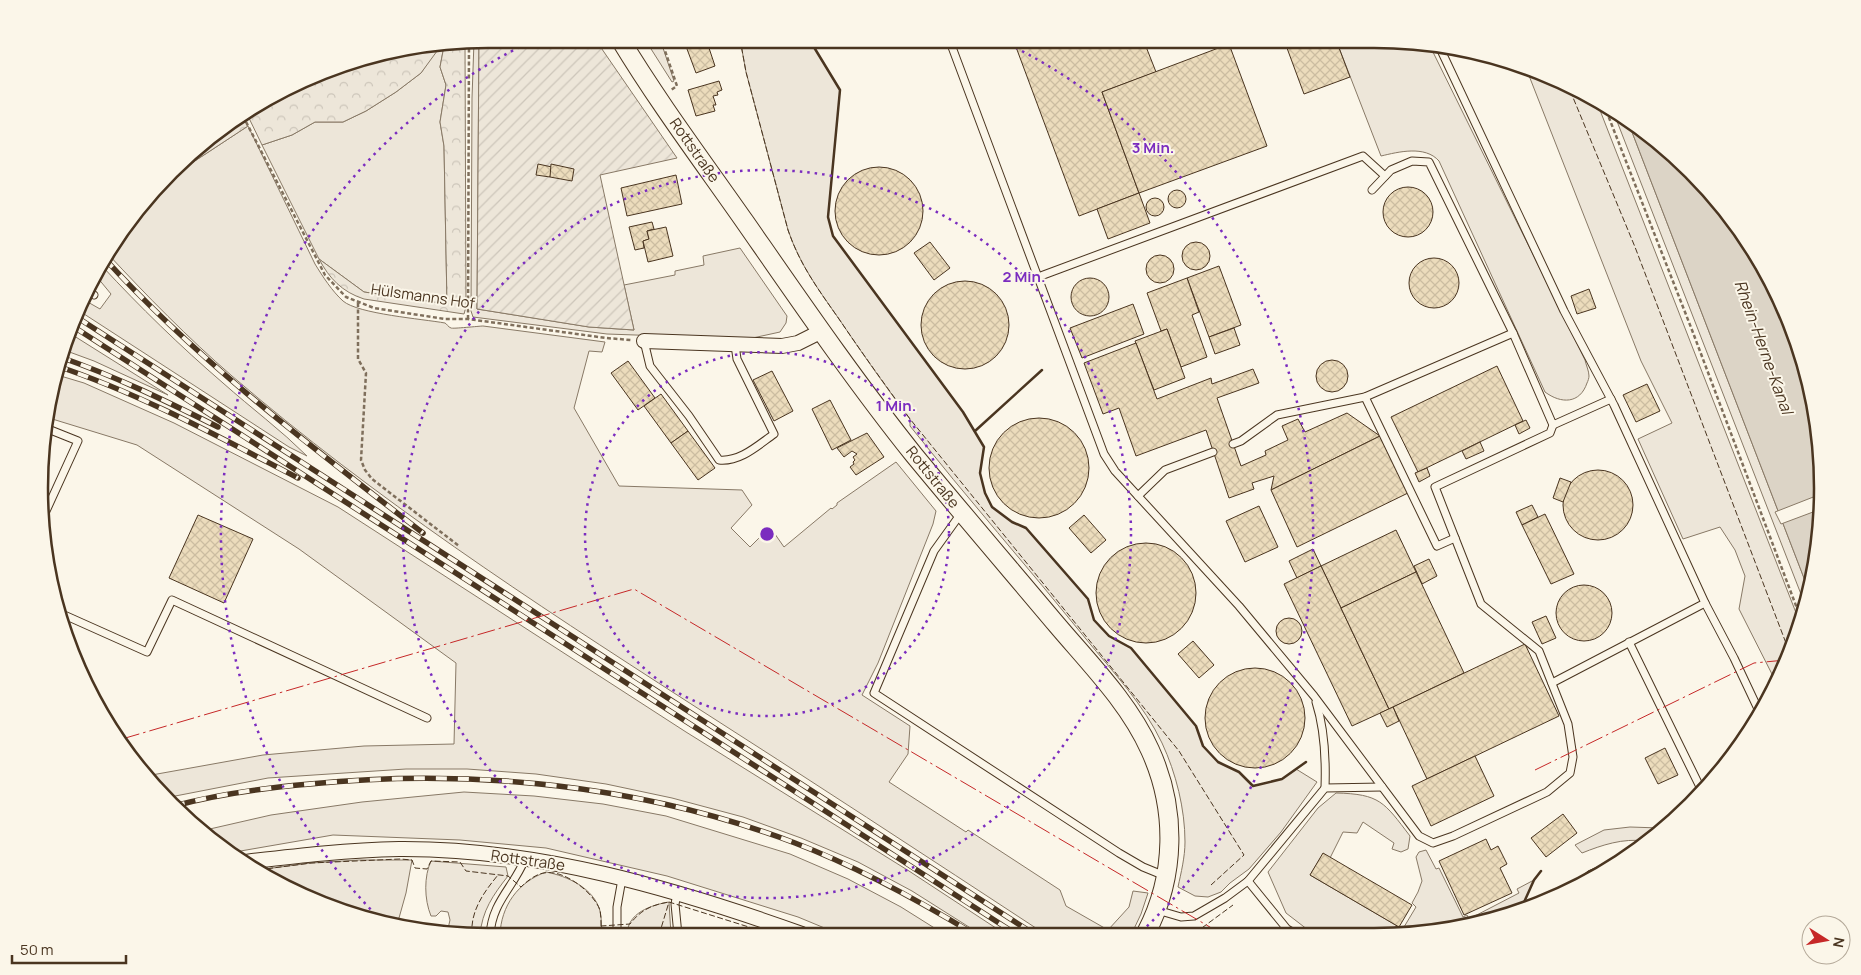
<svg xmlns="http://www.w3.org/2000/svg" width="1861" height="975" font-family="Manrope,sans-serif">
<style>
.grass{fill:#ede6d9;stroke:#887966}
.forest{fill:url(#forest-crowns);stroke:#887966}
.garden{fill:url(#garden-furrows);stroke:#887966}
.water{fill:#dcd4c6;stroke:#887966}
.pier{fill:#fbf6e9;stroke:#887966}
.building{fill:url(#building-cross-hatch);stroke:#4a3520}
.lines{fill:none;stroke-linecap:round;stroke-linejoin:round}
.service-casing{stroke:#4a3520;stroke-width:9}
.minor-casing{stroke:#4a3520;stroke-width:16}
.tertiary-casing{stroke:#4a3520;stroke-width:20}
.path{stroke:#7f6f5c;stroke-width:2.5;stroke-dasharray:4 2.5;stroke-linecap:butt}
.service{stroke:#fbf6e9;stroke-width:7}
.minor{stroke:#fbf6e9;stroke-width:14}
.tertiary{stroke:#fbf6e9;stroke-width:18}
.rail-casing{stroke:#4a3520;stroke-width:5.5}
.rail{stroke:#fbf6e9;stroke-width:4;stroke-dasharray:11;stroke-linecap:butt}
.fence{stroke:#4a3520;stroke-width:1;stroke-dasharray:6 2.5;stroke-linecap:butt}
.wall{stroke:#4a3520;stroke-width:2.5}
.power{stroke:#c62828;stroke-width:1;stroke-dasharray:18 4 2.5 4;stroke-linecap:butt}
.ring{fill:none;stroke:#7b2cbf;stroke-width:2.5;stroke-dasharray:2.5 5}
.labels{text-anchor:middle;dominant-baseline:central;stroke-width:4;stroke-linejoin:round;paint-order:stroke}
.street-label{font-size:15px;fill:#4a3520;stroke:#fbf6e9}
.water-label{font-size:16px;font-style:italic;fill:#4a3520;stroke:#fbf6e9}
.rim{fill:none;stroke:#4a3520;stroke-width:2.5}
.centre{fill:#7b2cbf;stroke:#fbf6e9;stroke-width:2.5}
.ring-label{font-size:15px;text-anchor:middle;font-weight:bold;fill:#7b2cbf;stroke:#fbf6e9;stroke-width:4;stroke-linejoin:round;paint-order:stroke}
</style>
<defs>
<pattern id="forest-crowns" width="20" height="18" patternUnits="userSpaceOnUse" patternTransform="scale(1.25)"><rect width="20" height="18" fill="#ede6d9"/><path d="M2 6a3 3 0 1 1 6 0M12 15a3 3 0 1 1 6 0" fill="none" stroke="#cdc6ba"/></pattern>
<pattern id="garden-furrows" width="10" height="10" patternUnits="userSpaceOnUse" patternTransform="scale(1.25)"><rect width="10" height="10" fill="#ede6d9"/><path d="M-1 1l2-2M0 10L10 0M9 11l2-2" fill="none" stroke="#cdc6ba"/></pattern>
<pattern id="building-cross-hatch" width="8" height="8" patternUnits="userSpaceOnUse" patternTransform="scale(1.25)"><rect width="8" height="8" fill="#ecdcbc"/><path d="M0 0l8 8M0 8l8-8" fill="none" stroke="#ccbda1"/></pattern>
</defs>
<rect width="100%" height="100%" fill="#fbf6e9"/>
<g class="grass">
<path d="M648,39H660L674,81L672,82L646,41Z"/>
<path d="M740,39H809L840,90L828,217L833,236L963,412L984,447L980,474L985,493L992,507L1012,522L1026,528L1088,599L1094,620L1109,636L1131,648L1196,726L1203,746L1218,762L1239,772L1253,786L1282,779L1296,769L1317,782L1281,832L1249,869L1230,883L1221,892L1208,897L1195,896L1178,887C1181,873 1185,857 1185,842C1185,809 1176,773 1162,743C1144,705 1113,672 1086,639C1028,567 967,498 910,426V419C885,386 862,353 839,319C818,289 800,265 788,230L746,72Z"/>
<path d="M479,40L477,309L589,327L634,330L624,285L675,275V271L704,265L703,256L740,248L787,316L786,323L780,332L748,339L607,334L473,317L471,311L472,98L474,41Z"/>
<path d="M1336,40H1403L1429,44L1585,360C1586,365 1589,371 1589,376C1589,378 1588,381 1587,383C1580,404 1561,404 1545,392L1439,161C1425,145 1398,152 1381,156Z"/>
<path d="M444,46L440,67L446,85L440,122L444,146L447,304L364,292L319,259L262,145L292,135L315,122H343L366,111L396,92L421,73L436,50Z"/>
<path d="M1526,68L1572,85L1596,100L1800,623L1777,684L1739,609L1745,576L1735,550L1720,527L1683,539L1638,439L1672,423L1641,361Z"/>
<path d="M1613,111L1627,119L1809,591L1806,607Z"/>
<path d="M248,126L315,264C323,277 332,291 343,301C358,314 423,319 445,323C447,324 448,327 451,328C452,329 480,326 483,326L605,342L602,352L589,351L574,408L619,486L742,490L752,505L731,528L750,547L770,527L784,547L831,508L832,509L837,505V503L896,462L936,511L933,524L878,663L862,695L910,726L908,754L889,782L966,832L968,830L1060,890L1066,906L1108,930L1129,907L1133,891L1148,893L1141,914L1132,933L1045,934C926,856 807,778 688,702C531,601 374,498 232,376C188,338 147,296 107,253L114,238L175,174Z"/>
<path d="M102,266C140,307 180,346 223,383C251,408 281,430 307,456L289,447L81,312L86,301L100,309L111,294L97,277Z"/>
<path d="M71,334L168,395L94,361L64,350Z"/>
<path d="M54,374L84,383L174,423L338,507L686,732L909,871L1005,934H980L912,891L858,862L801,838L743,817L672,798L606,784L536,774L467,769H406L268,778L165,798L150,784L146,776L263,755L364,746L454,744L456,663L299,549L137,445L49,418Z"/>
<path d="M464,792L534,796L603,804L666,816L790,854L848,879L901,907L944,934H839L798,917L667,876L546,848L460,840L333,835L229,853L214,843L201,831L271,815L362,802Z"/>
<path d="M1336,793C1380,794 1384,802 1410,836L1408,849L1401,852L1392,849L1394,843L1363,822L1357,833L1343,832L1330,858L1323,854L1310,875L1399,927L1396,932L1312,933L1286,913L1268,872L1318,808Z"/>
<path d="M1630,827L1660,828L1645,841C1623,838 1602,845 1582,853L1575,845L1604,830Z"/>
<path d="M1426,850L1436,869L1439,868L1463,917L1467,915L1469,919L1519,893L1517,889L1534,880L1521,909L1432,932H1401L1416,907L1412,903L1418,892L1422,881L1416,857L1419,852Z"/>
<path d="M359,860H412L406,893L399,918L389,922L372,921L289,890L257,870L311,863Z"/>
<path d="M431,861L506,867L508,876C493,895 482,911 480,935L447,933L450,920L448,912L441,911L436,916H431C424,899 424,876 431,861Z"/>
<path d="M546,872C567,876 594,888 600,911C602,919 601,927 602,935H500C501,906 518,882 546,872Z"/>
<path d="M669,902L671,935H627C627,913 651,905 669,902Z"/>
</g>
<g class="forest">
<path d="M465,42L466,307L464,314L364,299C342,292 329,278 319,259L364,292L447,304L444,146L440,122L446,85L440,67L444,46Z"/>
<path d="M440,47L421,73L396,92L366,111L343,122H315L292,135L262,145L247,114L343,63Z"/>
<path d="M242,116L248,126L175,174L214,132Z"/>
</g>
<path class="garden" d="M488,39H595L677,158L600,175L634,330L589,327L477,309L479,40Z"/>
<path class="water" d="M1627,119L1647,132L1711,192L1762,263L1799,344L1818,429L1821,517L1809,591Z"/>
<path class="pier" d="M1821,494V509L1781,524L1775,512Z"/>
<g class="building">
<path d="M689,39H706L715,66L696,73L684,41Z"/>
<path d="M1013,39H1108L1110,44L1121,39H1143L1156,72L1102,92L1139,193L1079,216Z"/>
<path d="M1284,40H1336L1350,77L1304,94Z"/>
<path d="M1229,44L1267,146L1139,193L1102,92Z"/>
<path d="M719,81L722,90L717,92L718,95L713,96L716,105H713L715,111L696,116L688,90Z"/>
<path d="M538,164L552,167L550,177L536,175Z"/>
<path d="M551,164L574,169L572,181L550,177Z"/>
<circle cx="879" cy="211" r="44"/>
<path d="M676,175L682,204L627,216L621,188Z"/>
<circle cx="1408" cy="212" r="25"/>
<circle cx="1177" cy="199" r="9"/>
<path d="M1139,193L1150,223L1108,239L1097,209Z"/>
<circle cx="1155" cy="207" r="9"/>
<path d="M652,222L654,229L647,231L649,239L643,241L644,248L635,250L629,227Z"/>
<path d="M666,227L673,256L648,262L643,241L649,239L647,231Z"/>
<path d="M930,242L950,268L934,280L914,253Z"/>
<circle cx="1196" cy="256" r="14"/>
<circle cx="1160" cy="269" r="14"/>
<circle cx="1434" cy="283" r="25"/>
<path d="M1219,266L1241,325L1209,337L1187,278Z"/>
<path d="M1187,278L1199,312L1192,315L1207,357L1181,367L1167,329L1161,331L1147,293Z"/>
<circle cx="1090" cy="297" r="19"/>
<circle cx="965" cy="325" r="44"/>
<path d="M1589,289L1596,308L1577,314L1571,296Z"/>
<path d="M1133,304L1144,334L1082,358L1070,328Z"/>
<path d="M1234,328L1240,345L1215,354L1209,337Z"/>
<path d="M1167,329L1185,378L1154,390L1135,341Z"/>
<path d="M1136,343L1157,399L1211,378L1212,384L1253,369L1259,383L1217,398L1241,466L1266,455L1265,451L1288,440L1282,426L1298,419L1305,432L1347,413L1380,436L1271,490L1274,476L1252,483L1254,489L1229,498L1206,430L1136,456L1119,408L1103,414L1084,363Z"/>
<circle cx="1332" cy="376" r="16"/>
<path d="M628,361L655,398L638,410L611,373Z"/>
<path d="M1497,366L1523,421L1418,472L1391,417Z"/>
<path d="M772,371L793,411L774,421L753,380Z"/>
<path d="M1647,384L1660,411L1636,422L1623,395Z"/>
<path d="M661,394L688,431L671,443L644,406Z"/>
<path d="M830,400L851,440L832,450L812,409Z"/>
<circle cx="1039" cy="468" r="50"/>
<path d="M1526,420L1530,428L1519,434L1515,425Z"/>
<path d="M688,431L715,468L698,480L671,443Z"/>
<path d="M867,433L884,457L856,475L850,467L854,464L853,462L855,460L853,457L857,454L852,451L844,457L837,448Z"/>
<path d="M1380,436L1408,493L1297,547L1271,490Z"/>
<path d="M1480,442L1484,451L1466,459L1462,451Z"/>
<path d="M1427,468L1430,476L1419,482L1415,473Z"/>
<circle cx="1598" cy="505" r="35"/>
<path d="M1560,478L1571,482L1563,502L1553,498Z"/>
<path d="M1532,505L1538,517L1522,525L1516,512Z"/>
<path d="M1259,506L1278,547L1245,562L1226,521Z"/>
<path d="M1545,514L1574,574L1551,584L1522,525Z"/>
<path d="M198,515L253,539L224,603L169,578Z"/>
<path d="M1084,515L1106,540L1091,553L1069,528Z"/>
<path d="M1396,530L1416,572L1341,608L1321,566Z"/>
<circle cx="1146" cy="593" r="50"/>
<path d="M1313,549L1321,566L1297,578L1289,561Z"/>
<path d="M1429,559L1437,576L1422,584L1414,566Z"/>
<path d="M1321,566L1389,709L1352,726L1284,584Z"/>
<path d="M1416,572L1464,673L1389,709L1341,608Z"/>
<circle cx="1584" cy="613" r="28"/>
<path d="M1546,616L1556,638L1542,644L1532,622Z"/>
<circle cx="1289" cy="631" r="13"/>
<path d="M1193,641L1214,665L1199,678L1178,654Z"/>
<path d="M1525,644L1559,716L1427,779L1393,707Z"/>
<circle cx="1255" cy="718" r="50"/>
<path d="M1393,707L1399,721L1387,727L1380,713Z"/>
<path d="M1665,748L1678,775L1658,784L1645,758Z"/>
<path d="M1475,756L1494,796L1431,826L1412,786Z"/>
<path d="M1563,814L1577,833L1546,857L1531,838Z"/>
<path d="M1486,839L1491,850L1498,846L1507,864L1500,868L1512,893L1464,915L1439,861Z"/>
<path d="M1323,853L1412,905L1399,927L1310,875Z"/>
<path d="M1625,859L1623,860L1564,892L1588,871L1602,865Z"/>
</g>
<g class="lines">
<g class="service-casing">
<g id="service">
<path d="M949,39L1104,454L1115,471L1239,606L1314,696L1419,836L1433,843L1453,836L1547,792L1570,773L1573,757L1568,724L1539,651L1481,604L1455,538L1437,546L1365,397"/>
<path d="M1439,46L1564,311L1614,405L1705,603L1552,683"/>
<path d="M1372,190L1391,170L1412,161L1429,162L1513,333"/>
<path d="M1038,277L1363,156L1385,176"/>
<path d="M90,292L94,295"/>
<path d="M644,341L650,366L689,416L719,460C740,462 757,446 774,434L737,359L735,345"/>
<path d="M1233,444L1241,441L1277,415L1365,397L1513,333L1553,425L1611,399"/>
<path d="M1138,496L1165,470L1213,452"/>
<path d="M962,512L934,551L874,693L1119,853L1143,867L1165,876"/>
<path d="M41,522L78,441L48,429"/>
<path d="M1455,538L1435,487L1550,433L1553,425"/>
<path d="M1705,603L1734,658L1759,711"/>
<path d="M62,614L147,652L172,600L427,718"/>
<path d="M1629,642L1702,791"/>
<path d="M1316,702C1325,730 1326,759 1325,788"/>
<path d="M1248,881L1287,929L1294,933"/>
<path d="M677,894L675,904L678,935"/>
<path d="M1157,910L1181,917L1194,916L1225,898L1248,881L1325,788L1382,787"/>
<path d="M490,935C492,902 513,888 525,859"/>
<path d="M617,935V907L622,879"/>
</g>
</g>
<g class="minor-casing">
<g id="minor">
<path d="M644,341L782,346L798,343L820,332"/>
<path d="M244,862C296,856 347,850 399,849C537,848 673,888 802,934"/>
</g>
</g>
<g class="tertiary-casing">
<path id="tertiary" d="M620,39C658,102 703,162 745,222C800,301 854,380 914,455C961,512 1009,568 1057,625C1090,664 1129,703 1150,750C1177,809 1176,876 1146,933"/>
</g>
<g class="path">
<path d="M661,39L677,86L671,90"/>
<path d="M1604,105L1692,330L1801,619"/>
<path d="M243,116L325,275L346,297L374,308L445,319H468L606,338L631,340"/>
<path d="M358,303V359L366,373L361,460L365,470L372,479L459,546"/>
<path d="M468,319L469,42"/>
</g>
<use href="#service" class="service"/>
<use href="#minor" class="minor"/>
<use href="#tertiary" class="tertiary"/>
<g class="rail-casing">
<g id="rail">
<path d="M105,259C200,363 312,447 423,533"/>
<path d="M78,318L1034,934"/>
<path d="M74,327L1016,934"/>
<path d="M60,357C115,376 166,401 218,427"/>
<path d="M57,366C141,394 219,437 298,478"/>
<path d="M174,806C218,794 264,788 310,784C473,768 642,785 795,843C858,867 916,899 974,934"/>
</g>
</g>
<use href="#rail" class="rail"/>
<g class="fence">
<path d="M740,39L746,72L788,230C800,265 818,289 839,319C862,353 886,386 910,419L1179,751L1244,855L1211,885"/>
<path d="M1567,83L1635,247L1789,651"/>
<path d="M259,871L265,869L311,863L400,859L412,860L415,868L427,869L431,861L460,862L466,871L508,876L521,887C527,881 536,874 544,873C564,869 593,892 600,910C601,915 601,921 601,926"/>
<path d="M1195,933L1233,905"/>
<path d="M472,935C470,911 484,892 498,875"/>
<path d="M602,935L601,926L630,924C641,910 651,905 669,902"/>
<path d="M659,935L669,902L752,928L766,934"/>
</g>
<g class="wall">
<path d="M809,39L840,90L828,217L833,236L963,412L984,447L980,473L985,493L992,507L1012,522L1026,528L1088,599L1094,620L1109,636L1131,648L1196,726L1203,746L1218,762L1239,772L1253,786L1282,779L1306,762"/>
<path d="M975,431L1042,370"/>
<path d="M1521,909L1534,880L1541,871"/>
</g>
<g class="power">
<path d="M122,739L634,589L1220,933"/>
<path d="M1535,770L1754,663L1786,660"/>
</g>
</g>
<g class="ring">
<circle cx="767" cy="534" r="182"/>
<circle cx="767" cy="534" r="364"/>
<path d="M381 920A546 546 0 0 1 536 39M1002 41A546 546 0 0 1 1143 930"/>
</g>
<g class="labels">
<g class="street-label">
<text transform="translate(695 150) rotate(55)">Rottstraße</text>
<text transform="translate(423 296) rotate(8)">Hülsmanns Hof</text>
<text transform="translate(933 477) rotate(51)">Rottstraße</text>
<text transform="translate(528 860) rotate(8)">Rottstraße</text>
</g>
<g class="water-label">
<text transform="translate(1764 347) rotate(70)">Rhein-Herne-Kanal</text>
</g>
</g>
<path d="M0 0H1861V975H0ZM488 48H1374A440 440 0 0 1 1814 488V488A440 440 0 0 1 1374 928H488A440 440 0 0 1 48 488V488A440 440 0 0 1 488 48Z" fill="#fbf6e9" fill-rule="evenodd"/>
<path class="rim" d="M488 48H1374A440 440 0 0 1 1814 488V488A440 440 0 0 1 1374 928H488A440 440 0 0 1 48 488V488A440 440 0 0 1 488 48Z"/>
<circle cx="767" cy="534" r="8" class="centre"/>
<g class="ring-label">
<text x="1153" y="153">3 Min.</text>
<text x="1024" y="282">2 Min.</text>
<text x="896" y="411">1 Min.</text>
</g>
<g transform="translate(1826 940) rotate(101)"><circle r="24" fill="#fbf6e9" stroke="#b4a999"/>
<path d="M0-4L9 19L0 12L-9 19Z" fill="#c62828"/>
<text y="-8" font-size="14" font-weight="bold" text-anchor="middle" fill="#4a3520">N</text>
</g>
<path d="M12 955v8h114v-8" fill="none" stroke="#4a3520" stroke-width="2.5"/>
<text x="20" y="955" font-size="15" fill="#4a3520" stroke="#fbf6e9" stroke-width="4" paint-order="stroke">50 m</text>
</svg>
